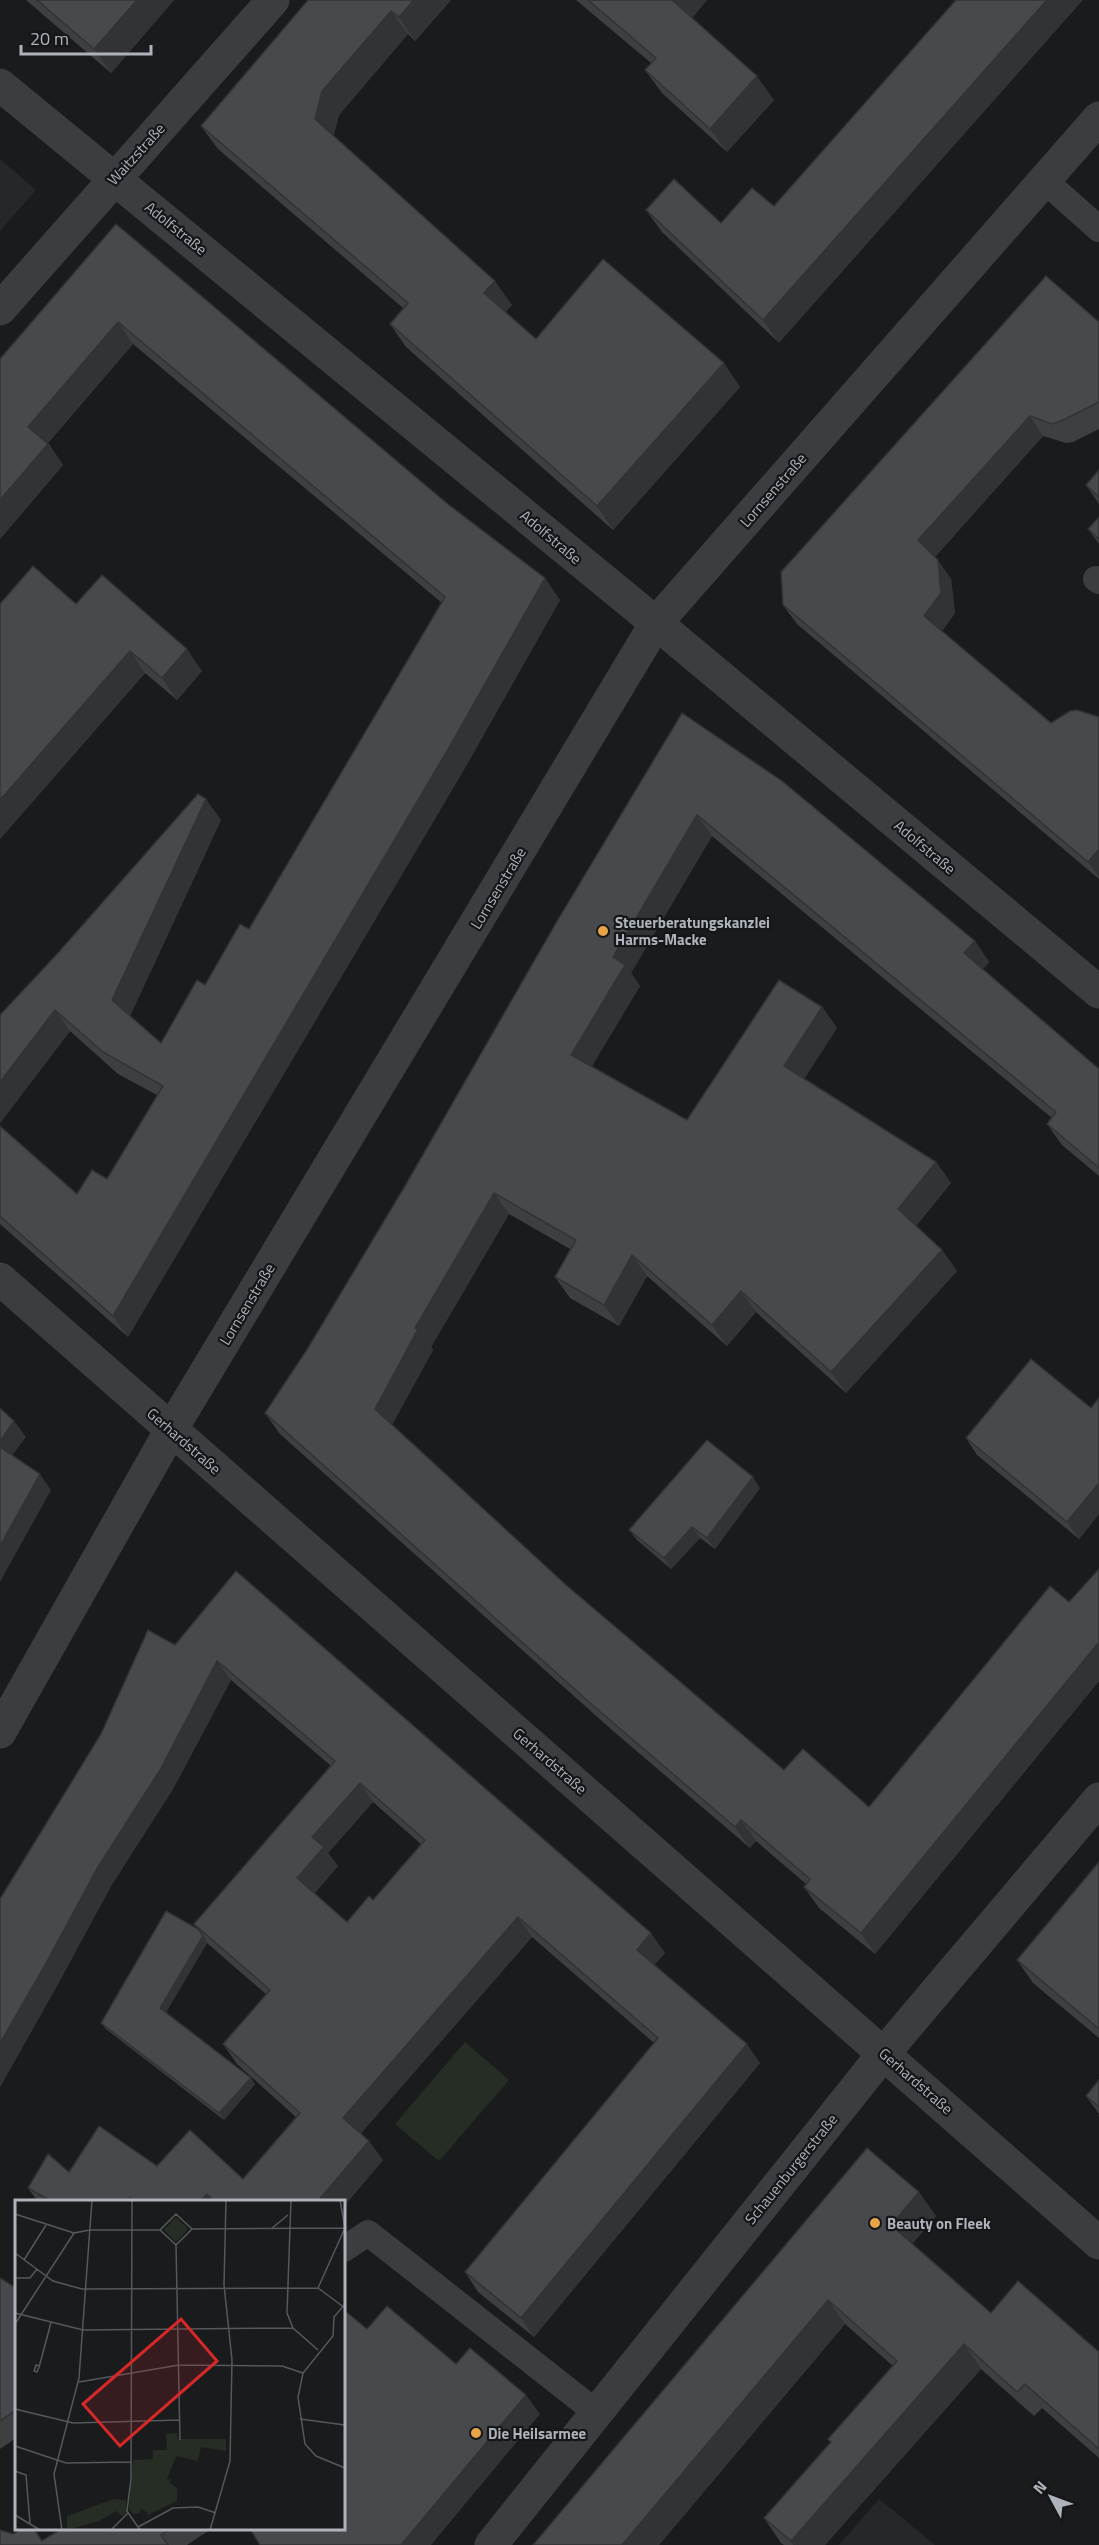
<svg xmlns="http://www.w3.org/2000/svg" width="1099" height="2545" font-family="'Titillium Web',sans-serif">
<style>
.built{fill:#26272a}
.green{fill:#252d25}
.lines{fill:none;stroke-linecap:round;stroke-linejoin:round}
.service{stroke:#3c3d41;stroke-width:26}
.minor{stroke:#3c3d41;stroke-width:33}
.wall{fill:#3e3f41;fill-rule:evenodd}
.shaded-wall{fill:#323335}
.building{fill:#48494c;stroke:#323335;stroke-width:1.5;fill-rule:evenodd}
.poi-dot{fill:#e8a447;stroke:#151618;stroke-width:2}
.labels{text-anchor:middle;dominant-baseline:central;stroke-width:4.5;stroke-linejoin:round;paint-order:stroke}
.street-label{font-size:15px;fill:#aeb3bb;stroke:#151618}
.poi-label{font-size:15px;font-weight:bold;fill:#aeb3bb;stroke:#151618;text-anchor:start}
.inset-road{fill:none;stroke:#55585c;stroke-width:1.5}
.view{fill:#d62828;fill-opacity:0.15;stroke:#d62828;stroke-width:3}
.inset-edge{fill:none;stroke:#aeb3bb;stroke-width:3}
</style>
<rect width="100%" height="100%" fill="#1a1b1d"/>
<g class="built">
<path d="M0,159L36,190L0,231Z"/>
<path d="M879,2499L935,2545H839Z"/>
</g>
<path class="green" d="M465,2042L509,2080L439,2161L395,2124Z"/>
<g class="lines">
<g class="service">
<path d="M1045,181L1099,229"/>
<path d="M1096,579L1099,581"/>
<path d="M344,2249L368,2233L597,2413"/>
</g>
<g class="minor">
<path d="M0,85L656,623L1099,992"/>
<path d="M0,309L273,0"/>
<path d="M0,1279L1099,2243"/>
<path d="M0,1732L171,1430L656,623L1099,118"/>
<path d="M491,2545L884,2053L1099,1799"/>
</g>
</g>
<g class="wall">
<path d="M26,0H174L111,73Z"/>
<path d="M308,0H451L415,41L408,34L339,115L333,136L512,305L505,312L536,339L740,387L613,530L406,347L390,324L403,308L218,149L201,126Z"/>
<path d="M576,0H707L692,18L774,100L727,152L662,93L645,70L651,63Z"/>
<path d="M674,179L779,343L662,232L646,210Z"/>
<path d="M116,224L560,600L462,773L128,1337L0,1224V1126L77,1194L107,1179L157,1095L118,1074L70,1031L0,1123V1015L221,820L130,1016L161,1043L249,929L442,603L133,344L48,443L63,465L0,539Z"/>
<path d="M1099,322V429L1073,442L1066,443L1043,436L935,557L951,579L955,613L942,631L1051,723L1099,717V879L797,624L783,605Z"/>
<path d="M1099,470V504L1086,485Z"/>
<path d="M1099,517V544L1088,529Z"/>
<path d="M0,604H76L202,671L177,700L145,673L0,839Z"/>
<path d="M682,713L975,941L989,962L983,969L1099,1069V1176L1062,1145L1047,1124L1052,1118L712,836L631,973L640,986L592,1066L687,1120L822,1007L837,1028L804,1079L936,1162L951,1183L916,1226L942,1250L957,1271L846,1393L756,1312L727,1346L647,1276L619,1326L570,1298L555,1277L570,1249L509,1214L431,1347L433,1350L392,1425L566,1585L784,1770L869,1807L1069,1602L1099,1569V1681L875,1954L819,1908L804,1887L806,1884L756,1841L750,1848L612,1730L280,1434L265,1413L308,1348L405,1186Z"/>
<path d="M1099,1398V1514L1079,1539L977,1455L966,1438L1091,1408Z"/>
<path d="M760,1488L715,1549L700,1538L671,1569L637,1540L629,1530Z"/>
<path d="M236,1571L665,1953L654,1965L760,2063L534,2337L478,2292L465,2272L654,2043L532,1937L361,2133L383,2160L344,2206V2202H38L28,2188L69,2172L157,2166L243,2179L296,2117L237,2064L223,2044L267,1995L207,1943L166,2012L255,2084L224,2120L106,2029L101,2023L198,1929L194,1924L331,1766L231,1680L173,1789L111,1886L58,1984L0,2087V1899L175,1645ZM373,1802L421,1844L373,1900L347,1922L314,1893L338,1866L328,1853Z"/>
<path d="M1099,1862V2038L1033,1983L1017,1960Z"/>
<path d="M1099,2080V2114L1086,2096Z"/>
<path d="M867,2148L936,2216L912,2244L991,2313L1099,2352V2458L1042,2408L1034,2416L981,2369L825,2545H784L781,2543L764,2518L831,2443L828,2439L893,2366L845,2324L659,2545H533Z"/>
<path d="M0,2278L16,2288V2438L0,2449Z"/>
<path d="M61,2529H211L187,2545H0L13,2534L42,2541Z"/>
</g>
<g class="shaded-wall">
<path d="M137,0H174L111,73L94,49Z"/>
<path d="M414,0H451L415,41L399,17Z"/>
<path d="M672,0H707L688,23Z"/>
<path d="M1047,0H1083L779,343L763,320Z"/>
<path d="M391,11L408,34L339,115L332,143L315,119L322,91Z"/>
<path d="M757,76L774,100L727,152L710,129Z"/>
<path d="M495,281L512,305L501,317L484,293Z"/>
<path d="M118,322L133,344L43,448L28,427Z"/>
<path d="M724,363L740,387L613,530L597,506Z"/>
<path d="M1030,416L1043,436L932,560L918,540Z"/>
<path d="M48,444L63,465L0,539V500Z"/>
<path d="M938,560L951,579L955,613L938,636L924,616Z"/>
<path d="M545,578L560,600L462,773L128,1337L113,1316Z"/>
<path d="M187,649L202,671L177,700L162,678Z"/>
<path d="M130,651L145,673L0,839V800Z"/>
<path d="M206,799L221,820L127,1022L112,1000Z"/>
<path d="M697,815L712,836L631,973L640,986L586,1076L571,1055L613,957Z"/>
<path d="M1099,849V877L1088,862Z"/>
<path d="M975,941L989,962L979,974L964,953Z"/>
<path d="M822,1007L837,1028L799,1087L784,1066Z"/>
<path d="M55,1010L70,1031L0,1123V1082Z"/>
<path d="M936,1162L951,1183L912,1230L898,1209Z"/>
<path d="M494,1193L509,1214L431,1347L433,1350L389,1430L375,1409L415,1328Z"/>
<path d="M942,1250L957,1271L846,1393L831,1372Z"/>
<path d="M632,1255L647,1276L619,1326L604,1305Z"/>
<path d="M741,1291L756,1312L727,1346L712,1325Z"/>
<path d="M14,1421L26,1437L8,1461L0,1449V1441Z"/>
<path d="M40,1474L51,1490L0,1582V1546Z"/>
<path d="M753,1477L760,1488L715,1549L707,1538Z"/>
<path d="M1099,1483V1514L1079,1539L1067,1522Z"/>
<path d="M692,1527L700,1538L671,1569L664,1558Z"/>
<path d="M1099,1642V1681L875,1954L861,1933Z"/>
<path d="M217,1661L231,1680L173,1789L111,1886L58,1984L0,2087V2043L98,1867Z"/>
<path d="M360,1783L373,1802L328,1853L338,1866L311,1898L297,1878L312,1837Z"/>
<path d="M741,1820L756,1841L750,1848L735,1827Z"/>
<path d="M518,1917L532,1937L357,2138L343,2118Z"/>
<path d="M651,1933L665,1953L650,1969L637,1950Z"/>
<path d="M203,1936L207,1943L165,2014L160,2008Z"/>
<path d="M747,2044L760,2063L534,2337L521,2318Z"/>
<path d="M251,2078L255,2084L224,2120L219,2113Z"/>
<path d="M369,2141L383,2160L344,2206V2202H317Z"/>
<path d="M919,2192L936,2216L908,2249L891,2225Z"/>
<path d="M207,2194L212,2202H200Z"/>
<path d="M828,2300L845,2324L659,2545H622Z"/>
<path d="M964,2344L981,2369L825,2545H793L791,2541Z"/>
<path d="M526,2395L540,2414L431,2545H401Z"/>
</g>
<g class="building">
<path d="M37,0H137L94,49Z"/>
<path d="M308,0H414L399,17L391,11L322,91L315,119L495,281L484,293L536,339L603,259L724,363L597,506L390,324L408,303L201,126Z"/>
<path d="M588,0H672L757,76L710,129L645,70L656,58Z"/>
<path d="M956,0H1047L763,320L646,210L674,179L721,223L752,188L774,206Z"/>
<path d="M116,224L449,505L545,578L447,751L113,1316L0,1216V1126L77,1194L92,1170L107,1179L163,1086L103,1052L55,1010L0,1082V1015L58,953L198,794L206,799L112,1000L161,1043L197,980L205,985L240,924L249,929L445,597L118,322L28,427L48,444L0,500V359Z"/>
<path d="M1046,276L1099,322V402L1059,422L1052,424L1030,416L918,540L938,560L941,593L924,616L1051,723L1070,711L1077,710L1099,717V849L1088,862L783,605L781,572Z"/>
<path d="M1099,470V497L1086,485Z"/>
<path d="M1099,517V539L1088,529Z"/>
<path d="M33,566L76,604L102,575L187,649L162,678L130,651L0,800V604Z"/>
<path d="M682,713L782,781L975,941L964,953L1099,1069V1168L1047,1124L1056,1112L697,815L613,957L625,965L571,1055L687,1120L779,980L822,1007L784,1066L936,1162L898,1209L942,1250L831,1372L741,1291L712,1325L632,1255L604,1305L555,1277L576,1240L494,1193L415,1328L418,1329L375,1409L566,1585L784,1770L803,1749L869,1807L1050,1586L1069,1602L1099,1569V1642L861,1933L804,1887L810,1879L741,1820L735,1827L597,1709L265,1413L308,1348L405,1186L556,923Z"/>
<path d="M1031,1359L1091,1408L1099,1398V1483L1067,1522L966,1438Z"/>
<path d="M0,1408L14,1421L0,1441Z"/>
<path d="M707,1440L753,1477L707,1538L692,1527L664,1558L629,1530Z"/>
<path d="M0,1447L40,1474L0,1546Z"/>
<path d="M236,1571L651,1933L637,1950L747,2044L521,2318L465,2272L658,2038L518,1917L343,2118L369,2141L317,2202H215L207,2194L200,2202H132L130,2198L128,2202H53L28,2188L48,2154L69,2172L99,2126L157,2166L190,2130L243,2179L300,2113L223,2044L270,1990L194,1924L335,1761L217,1661L160,1770L98,1867L45,1965L0,2043V1899L101,1734L148,1630L175,1645ZM360,1783L425,1840L373,1900L369,1896L347,1922L297,1878L324,1847L312,1837Z"/>
<path d="M1099,1862V2029L1017,1960Z"/>
<path d="M166,1911L198,1929L203,1936L160,2008L251,2078L219,2113L101,2023Z"/>
<path d="M1099,2080V2107L1086,2096Z"/>
<path d="M867,2148L919,2192L891,2225L991,2313L1018,2281L1099,2352V2449L1025,2384L1017,2392L964,2344L791,2541L764,2518L831,2442L828,2439L897,2361L828,2300L622,2545H533Z"/>
<path d="M0,2278L16,2288V2410L0,2421Z"/>
<path d="M387,2306L456,2364L470,2348L526,2395L401,2545H260L250,2529H344V2310L367,2329Z"/>
<path d="M22,2529H34L42,2541L61,2529H170L161,2535L168,2545H0V2530L13,2534Z"/>
</g>
<g class="poi-dot">
<circle cx="603" cy="931" r="6"/>
<circle cx="875" cy="2223" r="6"/>
<circle cx="476" cy="2433" r="6"/>
</g>
<g class="labels">
<g class="street-label">
<text transform="translate(136 154) rotate(-48)">Waitzstraße</text>
<text transform="translate(176 228) rotate(39)">Adolfstraße</text>
<text transform="translate(773 490) rotate(-49)">Lornsenstraße</text>
<text transform="translate(551 537) rotate(40)">Adolfstraße</text>
<text transform="translate(925 847) rotate(40)">Adolfstraße</text>
<text transform="translate(498 888) rotate(-59)">Lornsenstraße</text>
<text transform="translate(247 1304) rotate(-59)">Lornsenstraße</text>
<text transform="translate(184 1441) rotate(41)">Gerhardstraße</text>
<text transform="translate(550 1761) rotate(41)">Gerhardstraße</text>
<text transform="translate(916 2081) rotate(41)">Gerhardstraße</text>
<text transform="translate(791 2169) rotate(-51)">Schauenburgerstraße</text>
</g>
<g class="poi-label">
<text x="615" y="922">Steuerberatungskanzlei<tspan x="615" dy="17">Harms-Macke</tspan></text>
<text x="887" y="2223">Beauty on Fleek</text>
<text x="488" y="2433">Die Heilsarmee</text>
</g>
</g>
<g transform="translate(15 2200)">
<rect width="330" height="330" fill="#1a1b1d"/>
<path d="M161,17L173,29L161,42L149,30ZM162,233L163,239H211V251L186,247L183,261L161,256L152,280L158,279L154,282L162,288V301L131,316L133,313L125,308L126,312L119,315L114,309L118,260L138,259V250H152L151,234ZM99,299L111,300V313L107,316L101,311L84,321L52,330V316Z" fill="#252d25"/>
<path class="inset-road" d="M117,0L116,279L112,311L125,330M276,0L272,113L278,128L303,150M0,14L59,33M161,14L177,29L161,45L145,30ZM177,29L330,28M256,29L273,15M75,30H145M161,45L165,240M0,53L38,81L67,89L303,88L330,108M9,60L31,25M0,78H15L22,69M303,88L330,28L325,0M330,104L319,117L318,136L288,173L283,197L290,244L301,256L330,268M0,113L68,130L278,128M0,124L59,33L75,30M24,166L21,165L19,171L22,172L24,167L26,160L34,130L36,122M64,182L164,165L267,166L288,173M0,209L58,223L165,220M285,219L330,225M0,246L51,263L116,262M0,271L11,275L15,323M0,315L25,330M123,327L158,308L183,307L201,313M47,330L39,274L64,178L77,0M96,330L113,313M195,330L215,261L217,160L209,85L211,0"/>
<path class="view" d="M166,119L202,161L105,246L68,204Z"/>
<rect width="330" height="330" class="inset-edge"/>
</g>
<g transform="translate(1051 2497) rotate(311)" stroke="#151618" stroke-width="4.5" paint-order="stroke">
<path d="M0-4.5L10 22L0 15L-10 22Z" fill="#aeb3bb"/>
<text y="-9" font-size="16" font-weight="bold" text-anchor="middle" fill="#aeb3bb">N</text>
</g>
<path d="M21 45v9h130v-9" fill="none" stroke="#aeb3bb" stroke-width="3"/>
<text x="30" y="45" font-size="18" fill="#aeb3bb" stroke="#151618" stroke-width="4.5" paint-order="stroke">20 m</text>
</svg>
